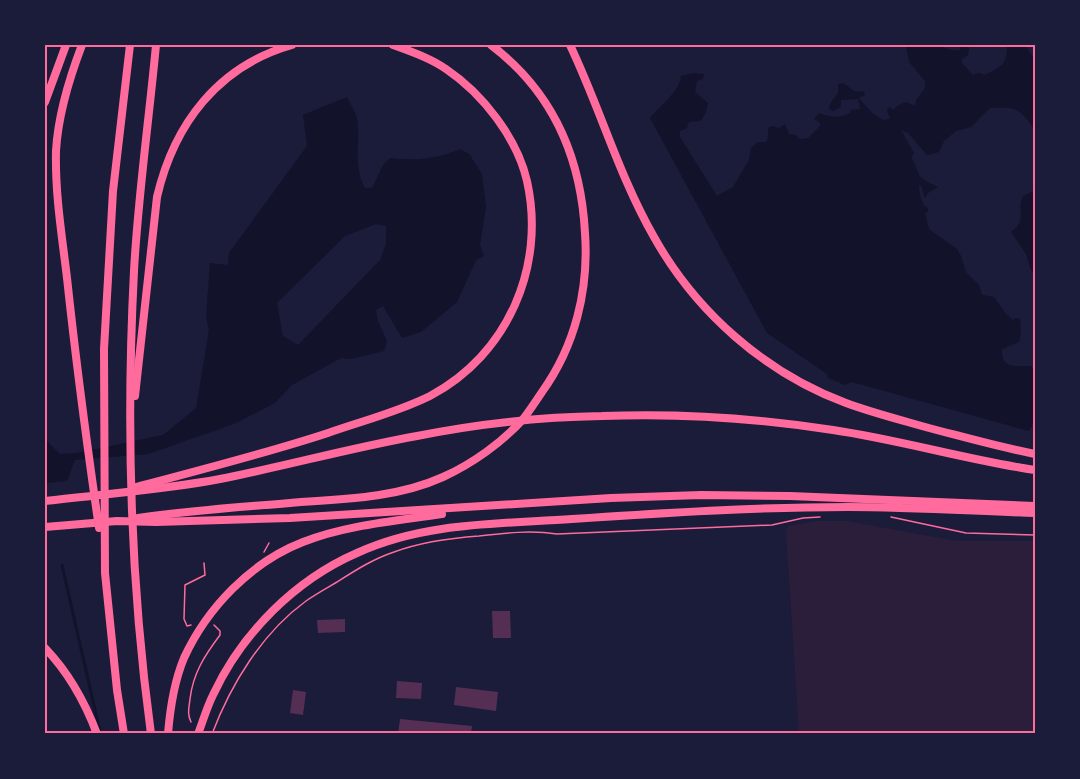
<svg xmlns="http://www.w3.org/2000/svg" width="1080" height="779" font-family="'Archivo Narrow',sans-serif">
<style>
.green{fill:#2a1e3b}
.water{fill:#12122b;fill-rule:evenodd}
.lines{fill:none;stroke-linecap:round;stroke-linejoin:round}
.stream{stroke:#12122b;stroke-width:3}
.building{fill:#542f53}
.path{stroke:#ff6b9d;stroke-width:1.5}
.motorway{stroke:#ff6b9d;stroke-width:8}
.neatline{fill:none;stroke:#ff6b9d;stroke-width:2}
</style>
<rect width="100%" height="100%" fill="#1b1b3a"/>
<path class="green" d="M817,521H847L957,541H1035V734H799L786,532L788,526Z"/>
<g class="water">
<path d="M906,45C915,45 927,43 936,45C945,47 950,52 960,50L961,45H968L969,49L968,55L962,59V63L973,75L979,73L985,75C1002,66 1007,65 1007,45H1017L1021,47L1025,45L1035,60V130C1020,109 1016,106 990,108L971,127L956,131L944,141L939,152L927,155L908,133L901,130L914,153L911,158C916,163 916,170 920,176C924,181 932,184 938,187L928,193L925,198L921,185H919C919,193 921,205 928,208V212L925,213L929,229L957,249L961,256L966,272L979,285L982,295L994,297L1006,314L1013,320L1016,318L1020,319L1021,333L1019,342L1002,349C1001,369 1015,366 1031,366L1035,371C1035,390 1040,416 1029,431L852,382L845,385L828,378L827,374L767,333L650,118C660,105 679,93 681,76L693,73L704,74L703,79L697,81L695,92L708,103L706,112L701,121L689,122L687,128L680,131V137L717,196L733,187L749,160L751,148L758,142H766L768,138V128L772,126L779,128L785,124L789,134L796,135L800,139L808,138L821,125L818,121L814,119L819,113C831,117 838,119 850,113V110L860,109L858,99L841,100V107L833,111L829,109L830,104L838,93V84L843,83L854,91L865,92L864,96L858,97L872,113L883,120L890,119L887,110L889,107L894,110L897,106L906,102L915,106L916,100L925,88V81L909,62Z"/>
<path d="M347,97C350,104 356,112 357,119C361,144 352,163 365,188H372L383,165L390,158C415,161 437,159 460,149L469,154L482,174L486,207L480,245L484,256L476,260L457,302L421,332L402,338L383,306L376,310L378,321L387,341L384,351L350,359L341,358L292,385L275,403L234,424L148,454L75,460L67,481L45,483V439L60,454L77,453L163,435L196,408L209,330L206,316L210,263L228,265L229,253L307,146L303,115ZM376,224L386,226V244L380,260L298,345L283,336L277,303L345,236Z"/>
<path d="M1035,190V276L1030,268L1026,254L1011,232C1028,220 1016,211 1023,196Z"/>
</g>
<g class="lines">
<path class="stream" d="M62,565L100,732"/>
</g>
<g class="building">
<path d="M492,611H510L511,638H493Z"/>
<path d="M345,619V632L318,633L317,620Z"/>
<path d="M397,681L422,683L421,699L396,698Z"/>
<path d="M456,687L498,692L496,711L454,705Z"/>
<path d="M293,690L306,692L303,715L290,713Z"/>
<path d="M400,719L472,726L471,734H398Z"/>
</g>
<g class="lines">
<g class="path">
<path d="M891,517L966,533L1035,535"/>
<path d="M264,552L269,543"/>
<path d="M191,625L187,626L184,619L185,585L205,575L204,563"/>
<path d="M191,722C187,714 189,708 190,699C193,673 205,655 220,635V631L214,625"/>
<path d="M212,734C231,684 262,633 306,601C316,594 327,588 337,582C356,570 373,559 394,552C421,542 451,538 479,536C505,533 531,530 557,534L772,525L803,518L820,517"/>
</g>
<g class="motorway">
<path d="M82,45C69,79 58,115 56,151C55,194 62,236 67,278C76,362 87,445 99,528"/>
<path d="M570,45C600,108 619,176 654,237C696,312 765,373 846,403C873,413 901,420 929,428C964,437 999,447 1035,454"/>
<path d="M45,102L66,45"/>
<path d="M135,396L157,197C174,124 218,66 292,45"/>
<path d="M136,487C200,470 264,454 328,433C362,421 398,412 430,396C508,355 546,266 527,181C517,138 483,94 446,69C430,58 412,52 393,45"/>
<path d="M45,501C103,494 162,490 220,479C286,466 350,448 417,436C477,424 540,417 602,416C679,413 756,418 833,430C901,440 967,460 1035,470"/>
<path d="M138,518C192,510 246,507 301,502C349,499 399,497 443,477C472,464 503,442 524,418C530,410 536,401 542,392C575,346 589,290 585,233C581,157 553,92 491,45"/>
<path d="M45,527L117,521L156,522L290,518L611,498L701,495L790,496L1035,506"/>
<path d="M45,648C69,673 85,702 97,734"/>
<path d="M124,734L117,690L105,573L104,349L113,191L130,45"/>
<path d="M151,734C130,580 126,426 134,271C138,196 149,120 156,45"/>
<path d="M168,734C170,709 174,682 184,658C207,608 251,562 303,542C346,525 396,521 442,514"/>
<path d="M198,734C203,721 207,707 213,695C242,633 295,580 357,553C424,522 500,524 572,519C664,513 756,507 848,507C910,507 973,511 1035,513"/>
</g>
</g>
<rect width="1080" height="779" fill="none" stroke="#1b1b3a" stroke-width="93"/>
<rect x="46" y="46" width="988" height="686" class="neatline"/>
</svg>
